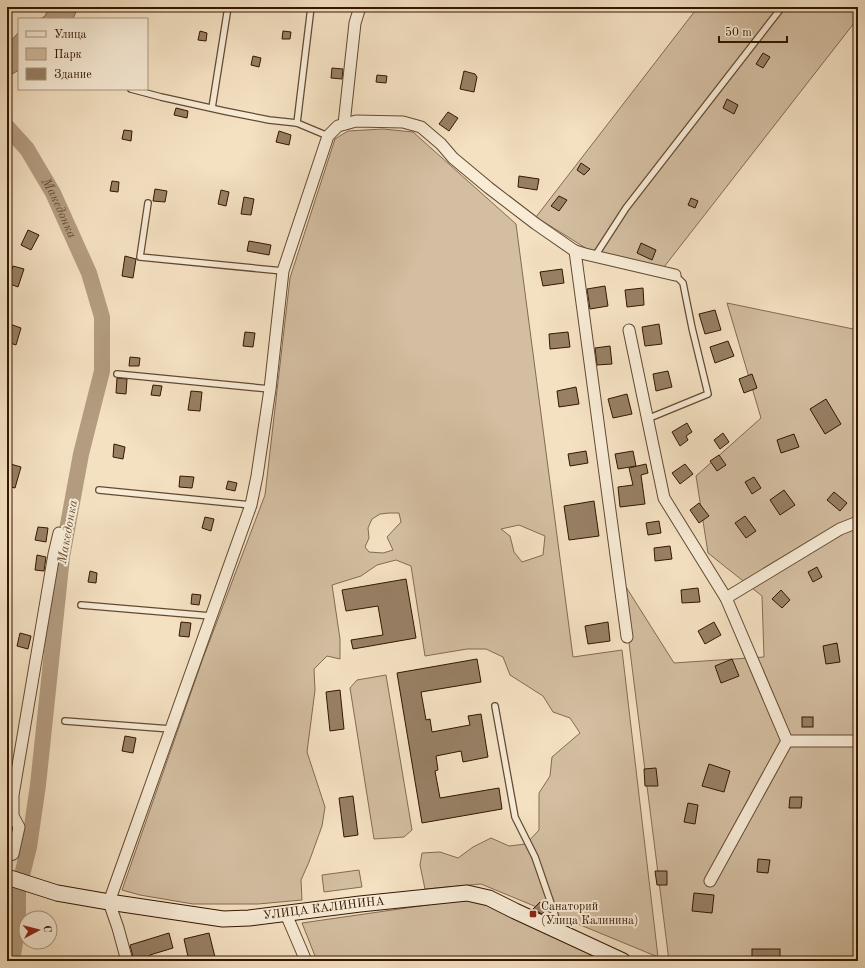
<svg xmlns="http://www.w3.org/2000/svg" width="865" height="968" font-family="'Old Standard TT',serif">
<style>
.green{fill:#d3bea1;stroke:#846a51;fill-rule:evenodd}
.water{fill:#b39c80;stroke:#80664d}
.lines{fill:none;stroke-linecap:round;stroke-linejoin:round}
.river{stroke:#b39c80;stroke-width:16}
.building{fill:#988065;stroke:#341601}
.service-casing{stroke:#644931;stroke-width:8}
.minor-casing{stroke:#644931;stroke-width:13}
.secondary-casing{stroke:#341601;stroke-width:17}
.service{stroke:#f8ecd7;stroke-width:5.5}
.minor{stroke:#f8ecd7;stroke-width:11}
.secondary{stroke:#f8ecd7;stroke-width:15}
.poi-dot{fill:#8f2418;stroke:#f8ecd7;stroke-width:1.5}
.labels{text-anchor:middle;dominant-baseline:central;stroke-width:4;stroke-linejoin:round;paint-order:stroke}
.poi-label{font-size:12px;fill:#341601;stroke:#f8ecd7;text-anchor:start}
.street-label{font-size:12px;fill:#341601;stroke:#f8ecd7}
.water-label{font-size:13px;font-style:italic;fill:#674c34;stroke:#f8ecd7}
</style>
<rect width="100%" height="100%" fill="#f4e1c2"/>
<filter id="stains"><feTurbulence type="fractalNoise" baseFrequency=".005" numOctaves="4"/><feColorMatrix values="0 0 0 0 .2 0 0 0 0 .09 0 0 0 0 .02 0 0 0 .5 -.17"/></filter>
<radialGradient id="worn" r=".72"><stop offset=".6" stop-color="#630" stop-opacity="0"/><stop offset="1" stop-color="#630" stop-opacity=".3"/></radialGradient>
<g class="green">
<path d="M698,7H858V18L664,267L600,257L536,217Z"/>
<path d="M383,129L413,132L516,224L573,657L622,650L658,957L481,884L425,889L420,865L422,853L440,852L458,858L473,847L491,838L509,846L526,844L539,830V793L550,776L552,757L580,733L570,718L553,712L543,696L510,675L503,657L486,649H467L425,656L411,566L396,560L377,565L361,576L332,585L340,639V659L327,656L314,669L315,690L307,752L325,807L322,826L309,862L301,880L302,900L258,904H193L140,895L122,890L202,661L265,495L290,278L335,139L348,131ZM389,513H399L401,522L387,537L393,550L383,553L369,552L365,547L369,538L368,528L372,519L380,514ZM519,525L545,536L543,555L522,562L514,552L510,536L501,529Z"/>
<path d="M727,303L858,330V961H669L621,579L674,663L764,657L762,596L708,553L696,476L761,418Z"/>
<path d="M386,675L412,830L404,837L374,839L350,688L357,680Z"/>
<path d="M359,870L362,887L324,892L322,875Z"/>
<path d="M462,900L485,901L608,961H317L302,923Z"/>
</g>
<g class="water">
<path d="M49,7H78L73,19H40L45,16Z"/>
<path d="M19,32V70L7,77V45Z"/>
</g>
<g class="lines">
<path class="river" id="s1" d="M7,127L27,149L53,193L89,273L102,317V371L81,454L62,557L38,785L29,847L18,891V924L12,961"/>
</g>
<g class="building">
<path d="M200,31L207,33L206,41L198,40Z"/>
<path d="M283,31L291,32L290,39H282Z"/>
<path d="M763,53L770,57L763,68L756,64Z"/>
<path d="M253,56L261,58L259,67L251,65Z"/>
<path d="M332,68L343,69L342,79L331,78Z"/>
<path d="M464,71L475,74L477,77L474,92L460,89Z"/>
<path d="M377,75L387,76L386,83L376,82Z"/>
<path d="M727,99L738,105L734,114L723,108Z"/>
<path d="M176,108L188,111L187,118L174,115Z"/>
<path d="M448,112L458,118L449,131L439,124Z"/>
<path d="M124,130L132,131L131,141L122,139Z"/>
<path d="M279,131L291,135L289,145L276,142Z"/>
<path d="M581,163L590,169L584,175L577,170Z"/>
<path d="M519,176L539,179L537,190L518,187Z"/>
<path d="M112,181L119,182L118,192L110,191Z"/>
<path d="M155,189L167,191L165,202L153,201Z"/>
<path d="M221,190L229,192L226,206L218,204Z"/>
<path d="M559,196L567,200L559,211L551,206Z"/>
<path d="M244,197L254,199L251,215L241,214Z"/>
<path d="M691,198L698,201L695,208L688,205Z"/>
<path d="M28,230L39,235L31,250L21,245Z"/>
<path d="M249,241L271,245L269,255L247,251Z"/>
<path d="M641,243L656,250L652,260L637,253Z"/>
<path d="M125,256L136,259L133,278L122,276Z"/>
<path d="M13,266L24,269L18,287L7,283Z"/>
<path d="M562,269L564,283L543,286L540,272Z"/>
<path d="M605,286L608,306L590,309L587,289Z"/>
<path d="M643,288L644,305L627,307L625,290Z"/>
<path d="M715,310L721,330L705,334L699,314Z"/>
<path d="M7,323L21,328L16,345L7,342Z"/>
<path d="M659,324L662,344L645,346L642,327Z"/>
<path d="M245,332L255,333L253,347L243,346Z"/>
<path d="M568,332L570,347L550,349L549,334Z"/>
<path d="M728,341L734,356L715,363L710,347Z"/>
<path d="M610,346L612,364L597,365L595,348Z"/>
<path d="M130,357L140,358L139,366H129Z"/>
<path d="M668,371L672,387L656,391L653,374Z"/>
<path d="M752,374L757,388L744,393L739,379Z"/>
<path d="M117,378L127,379L126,394L116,393Z"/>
<path d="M153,385L162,386L160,396L151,395Z"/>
<path d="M576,387L579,404L559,407L557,391Z"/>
<path d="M191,391L202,392L200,411L188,410Z"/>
<path d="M627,394L632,414L613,418L608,399Z"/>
<path d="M826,399L841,424L825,434L810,409Z"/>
<path d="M687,423L692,432L686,436L688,440L680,446L672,432Z"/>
<path d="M723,433L729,442L720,449L714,440Z"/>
<path d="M794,434L799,447L781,453L777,440Z"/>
<path d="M114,444L125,447L123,459L113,457Z"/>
<path d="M586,451L588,463L570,466L568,454Z"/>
<path d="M633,451L636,466L618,469L615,454Z"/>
<path d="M719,455L726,465L717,471L710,461Z"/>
<path d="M7,463L21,467L15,488L7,486Z"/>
<path d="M646,464L648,473L641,475L645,504L620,507L618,487L633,485L629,468Z"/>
<path d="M685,464L693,474L680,484L672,473Z"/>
<path d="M180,476L194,477L192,488L179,487Z"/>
<path d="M754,477L761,488L752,494L745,482Z"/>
<path d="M228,481L237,483L235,491L226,489Z"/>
<path d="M784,490L795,505L780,515L770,500Z"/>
<path d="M834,492L847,503L840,511L827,500Z"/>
<path d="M594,501L599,536L569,540L564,506Z"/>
<path d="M699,503L709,516L699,523L690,510Z"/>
<path d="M745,516L756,531L746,538L735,523Z"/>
<path d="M205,517L214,519L211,531L202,528Z"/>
<path d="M659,521L661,533L648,535L646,523Z"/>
<path d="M38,527L48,528L46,542L35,540Z"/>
<path d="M670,546L672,559L655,561L654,548Z"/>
<path d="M37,555L46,557L44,571L35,570Z"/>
<path d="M817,567L822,577L813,582L808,572Z"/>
<path d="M90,571L97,573L96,583L88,582Z"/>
<path d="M406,579L416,638L353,649L351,640L383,635L378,606L346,611L342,590Z"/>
<path d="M698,588L700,602L682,603L681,590Z"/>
<path d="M781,590L790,600L782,608L772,599Z"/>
<path d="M192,594L201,595L199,605L191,604Z"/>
<path d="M181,622L191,623L189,637L179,636Z"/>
<path d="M608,622L610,641L588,644L585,626Z"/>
<path d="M714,622L721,635L705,644L698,631Z"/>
<path d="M20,633L31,636L28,649L17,646Z"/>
<path d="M837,643L840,662L826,664L823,646Z"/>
<path d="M477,659L481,682L421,692L426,720L430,719L432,732L470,725L468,716L481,714L488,757L463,762L461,751L436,756L438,770L435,771L440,798L499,788L502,809L422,823L397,673Z"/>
<path d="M732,659L739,676L721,683L715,666Z"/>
<path d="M340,690L344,729L330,731L326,692Z"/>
<rect x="802" y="717" width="11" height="10"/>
<path d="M125,736L136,738L133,753L122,751Z"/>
<path d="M709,764L730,771L724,792L702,786Z"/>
<path d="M656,768L658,786H645L644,769Z"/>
<path d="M353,796L358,835L344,837L339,798Z"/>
<path d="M790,797H802L801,808H789Z"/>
<path d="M688,803L698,805L695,824L684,822Z"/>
<path d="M758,859L770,860L768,873L757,872Z"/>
<path d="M655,871H667V885H657Z"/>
<path d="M694,893L714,895L712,913L692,911Z"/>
<path d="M540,902L547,909L542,914L533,909Z"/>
<path d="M169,933L173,948L150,955L151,961H134L130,945Z"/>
<path d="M209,933L216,961H189L184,939Z"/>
<rect x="752" y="949" width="28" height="12"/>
</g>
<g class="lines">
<g class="service-casing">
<g id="service">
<path d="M131,89L161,97L224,111L269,120L297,123L328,136"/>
<path d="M212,108L228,7"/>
<path d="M297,123L311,7"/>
<path d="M148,203L140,257L283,271"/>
<path d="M595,256L626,208L782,7"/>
<path d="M117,374L270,389"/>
<path d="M647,419L708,394L692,328L683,283L675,275"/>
<path d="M99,490L251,505"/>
<path d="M81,605L211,616"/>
<path d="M495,706L515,817L535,857L555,915L554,928"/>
<path d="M65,721L171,729"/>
</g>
</g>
<g class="minor-casing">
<g id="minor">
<path d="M344,124L355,23L360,7"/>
<path d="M575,251L627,637"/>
<path d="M629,330L664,498L726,598L787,741"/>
<path d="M726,598L840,529L858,522"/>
<path d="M787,741H858"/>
<path d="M7,856L13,854L19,827L13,816V795L54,554L59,533"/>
<path d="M710,881L787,741"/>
<path d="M286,914L306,961"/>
<path d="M127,961L118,928L109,902L251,505L257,476L270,389L283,271L328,136L338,126L356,121L403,122L421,127L441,144L453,158L489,188L536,224L575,251L585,254L675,275"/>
</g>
</g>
<g class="secondary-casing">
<g id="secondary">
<path id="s2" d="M7,877L57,893L109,902L223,919L249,918L360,904L467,893L489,898L515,911L623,961"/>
</g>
</g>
<use href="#service" class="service"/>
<use href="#minor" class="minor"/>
<use href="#secondary" class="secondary"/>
</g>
<rect class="poi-dot" x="529" y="910" width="8" height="8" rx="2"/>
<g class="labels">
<g class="poi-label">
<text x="541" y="907">Санаторий<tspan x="541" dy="14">(Улица Калинина)</tspan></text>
</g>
<g class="street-label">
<text stroke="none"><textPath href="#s2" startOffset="322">УЛИЦА КАЛИНИНА</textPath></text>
</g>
<g class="water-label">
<text stroke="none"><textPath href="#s1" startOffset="97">Македонка</textPath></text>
<text transform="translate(68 532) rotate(-80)">Македонка</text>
</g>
</g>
<rect width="865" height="968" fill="none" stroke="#f4e1c2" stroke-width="24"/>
<rect x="8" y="8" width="849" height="952" fill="none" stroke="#341601" stroke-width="2"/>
<rect x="12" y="12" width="841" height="944" fill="none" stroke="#341601"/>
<rect x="18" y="18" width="130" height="72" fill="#f8ecd7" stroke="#aa9681"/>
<rect x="26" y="31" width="20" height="6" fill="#f8ecd7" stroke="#aa9681"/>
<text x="54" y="38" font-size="12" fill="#341601">Улица</text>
<rect x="26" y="48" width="20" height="12" fill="#d3bea1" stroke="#aa9681"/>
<text x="54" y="58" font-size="12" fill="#341601">Парк</text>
<rect x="26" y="68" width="20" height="12" fill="#988065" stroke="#aa9681"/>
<text x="54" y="78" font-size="12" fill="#341601">Здание</text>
<g transform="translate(38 930) rotate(83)"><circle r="19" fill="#f8ecd7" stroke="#aa9681"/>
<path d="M0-3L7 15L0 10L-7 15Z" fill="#8f2418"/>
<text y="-6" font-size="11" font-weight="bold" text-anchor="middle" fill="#341601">С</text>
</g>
<path d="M719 36v6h68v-6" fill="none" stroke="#341601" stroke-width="2"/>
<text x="725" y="36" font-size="12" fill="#341601" stroke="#f8ecd7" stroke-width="3" paint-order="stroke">50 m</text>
<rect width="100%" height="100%" filter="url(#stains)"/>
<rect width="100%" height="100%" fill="url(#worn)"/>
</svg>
